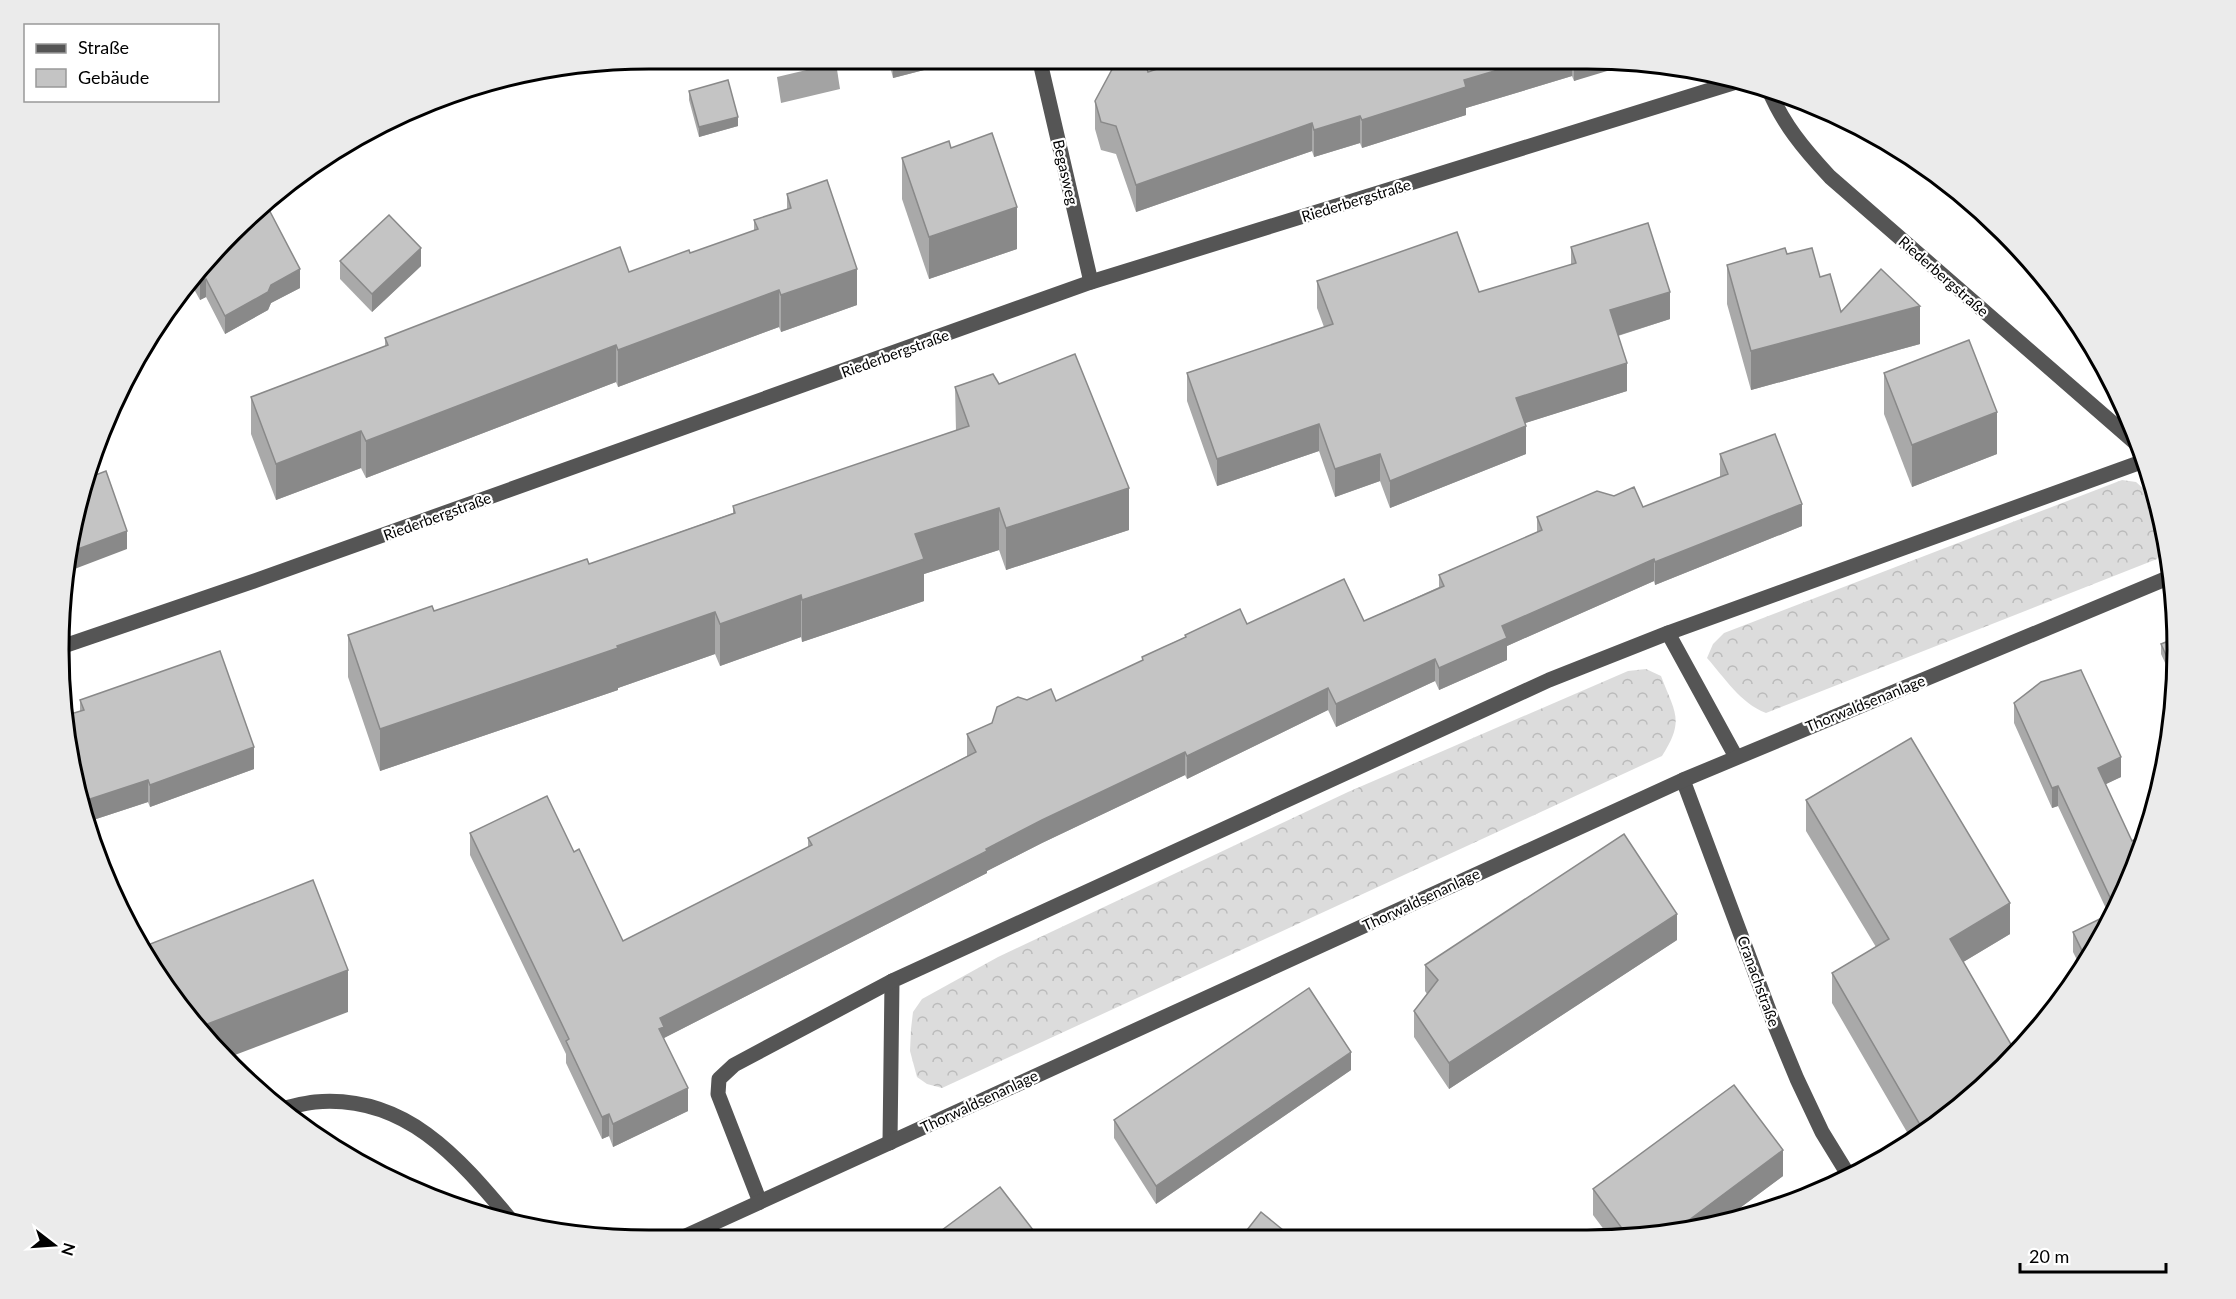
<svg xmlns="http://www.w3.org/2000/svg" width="2236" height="1299" font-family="Lato,sans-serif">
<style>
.forest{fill:url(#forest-crowns)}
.water{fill:#a3a3a3}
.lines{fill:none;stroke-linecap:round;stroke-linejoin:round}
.minor{stroke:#555;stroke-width:15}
.wall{fill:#a9a9a9}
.shaded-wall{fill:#898989}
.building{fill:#c4c4c4;stroke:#898989;stroke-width:1.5}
.labels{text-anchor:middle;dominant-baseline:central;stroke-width:4.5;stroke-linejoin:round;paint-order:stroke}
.street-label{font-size:15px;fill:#000;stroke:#fff}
.rim{fill:none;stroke:#000;stroke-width:3}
</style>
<defs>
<pattern id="forest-crowns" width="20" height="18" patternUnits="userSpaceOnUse" patternTransform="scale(1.5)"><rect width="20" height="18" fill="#dcdcdc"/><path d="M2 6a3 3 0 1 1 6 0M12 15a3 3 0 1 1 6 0" fill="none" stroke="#bbb"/></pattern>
</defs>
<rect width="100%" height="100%" fill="#fff"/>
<g class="forest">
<path d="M2122,480L2136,482L2155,499L2167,540L2157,559L1766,713C1740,703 1725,678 1707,658L1713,644L1724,633Z"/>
<path d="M1646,669L1661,676C1675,713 1685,720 1662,756L942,1088L927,1084L917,1077L910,1051L911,1029L913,1012L922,999L998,957L1348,792L1628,671Z"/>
</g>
<path class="water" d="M836,63L840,89L781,103L777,77Z"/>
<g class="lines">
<g class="minor">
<path d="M1040,62L1091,282"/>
<path d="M1768,88C1783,124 1803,148 1830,177L2139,446"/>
<path d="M1668,633L2144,461"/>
<path d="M61,647L257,580L1091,282L1736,82"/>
<path d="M1683,780L1773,1021L1797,1079L1822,1132L1849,1176"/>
<path d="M284,1108C294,1106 305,1103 315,1102C405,1094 458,1157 510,1219"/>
<path d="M890,1143L892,981L1549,680L1668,633L1736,757"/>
<path d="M760,1202L718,1094L719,1079L734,1065L892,981"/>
<path d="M679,1239L1683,780L2170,577"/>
</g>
</g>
<g class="wall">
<path d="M1625,60L1574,81L1572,76L1466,108V115L1362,148L1360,143L1314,157L1312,151L1136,212L1116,154L1101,150L1095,129V101L1148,72L1249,61Z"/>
<path d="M889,62H955L893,78Z"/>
<path d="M689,91L738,126L699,137L689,100Z"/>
<path d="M951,148L1017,249L929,279L902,199V158Z"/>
<path d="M787,194L857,305L781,332L779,327L618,387L616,382L366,478L361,468L276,500L251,434V397L385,346V338L629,272L690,253L754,231V220L787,209Z"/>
<path d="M231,232L300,288L271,303L268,310L225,334L206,297L200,300L190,282Z"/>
<path d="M1571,247L1670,319L1618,336L1627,391L1525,423L1526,454L1390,508L1380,481L1335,497L1319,451L1217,486L1187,401V373L1324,327L1317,308V281L1479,292L1571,265Z"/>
<path d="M1787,254L1820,277L1841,312L1920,344L1751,390L1727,304V265Z"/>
<path d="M340,261L421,266L372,312L340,279Z"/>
<path d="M1884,373L1997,454L1912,487L1884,414Z"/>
<path d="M999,384L1129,530L1006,570L999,550L924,574V601L802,642L801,637L720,666L715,654L618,688V690L380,771L348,677V635L434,611L589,564L733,513V506L956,431L955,387Z"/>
<path d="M1720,454L1802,526L1655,585L1654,581L1507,646V660L1439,690L1435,681L1336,727L1328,710L1187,779L1185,775L1042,843L987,871V873L664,1038L688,1111L613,1147L609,1136L602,1139L566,1063V1054L470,855V833L574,852L623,941L808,847V838L967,756V734L992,723L1027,700L1056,701L1142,661V657L1185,637V635L1247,624L1364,621L1439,587V575L1537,532V517L1643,507L1720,477Z"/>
<path d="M2161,644L2177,649L2174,682L2161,654Z"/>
<path d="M80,700L254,769L150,807L148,802L87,822L70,765L80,711Z"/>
<path d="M2014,703L2121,777L2105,784L2133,875L2082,970L2073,952V932L2109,915L2058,806L2052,808L2014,723Z"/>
<path d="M1806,800L2010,934L1963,962L2004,1068L1911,1139L1832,1003V973L1876,947L1806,831Z"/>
<path d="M1677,940L1449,1089L1414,1037V1011L1427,994L1425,991V965Z"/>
<path d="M1351,1070L1156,1204L1114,1138V1120Z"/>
<path d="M1783,1176L1725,1219L1625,1239H1611L1593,1215V1189Z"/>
</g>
<g class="shaded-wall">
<path d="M1531,60H1572V76L1466,108V115L1362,148V120L1464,80Z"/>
<path d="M1574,60H1625L1637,62L1574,81Z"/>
<path d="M893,62H955L893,78Z"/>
<path d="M1360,116V143L1314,157V130Z"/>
<path d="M738,117V126L699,137V127Z"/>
<path d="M1312,123V151L1136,212V185Z"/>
<path d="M1017,207V249L929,279V237Z"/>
<path d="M421,248V266L372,312V294Z"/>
<path d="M300,269V288L271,303L268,310L225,334V316L271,285Z"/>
<path d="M857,269V305L781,332V295Z"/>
<path d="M206,279V297L200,300V282Z"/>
<path d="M779,290V327L618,387V350Z"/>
<path d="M1670,292V319L1610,338V310Z"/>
<path d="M1920,306V344L1751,390V351Z"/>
<path d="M616,345V382L366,478V441Z"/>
<path d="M1627,363V391L1516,426V398Z"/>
<path d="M1997,412V454L1912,487V445Z"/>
<path d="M1319,424V451L1217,486V459Z"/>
<path d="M1526,426V454L1390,508V481Z"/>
<path d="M361,431V468L276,500V464Z"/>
<path d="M1380,454V481L1335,497V469Z"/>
<path d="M1129,488V530L1006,570V528Z"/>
<path d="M1802,504V526L1655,585V562Z"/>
<path d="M999,508V550L924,574V601L802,642V600L915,534Z"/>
<path d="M127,531V549L64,573L67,553Z"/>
<path d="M1654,559V581L1507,646V660L1439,690V668L1502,626Z"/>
<path d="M801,595V637L720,666V624Z"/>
<path d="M715,612V654L618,688V690L380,771V729Z"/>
<path d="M1435,659V681L1336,727V704Z"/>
<path d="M1328,688V710L1187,779V756Z"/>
<path d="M254,747V769L150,807V785Z"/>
<path d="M1185,752V775L1042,843L987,871V873L664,1038V1050L659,1052L660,1018L1042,820Z"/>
<path d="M2121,757V777L2098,788V768Z"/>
<path d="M148,780V802L87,822L81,802Z"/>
<path d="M2058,786V806L2052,808V788Z"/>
<path d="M2010,903V934L1950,970V939Z"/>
<path d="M1677,914V940L1449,1089V1063Z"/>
<path d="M348,970V1012L227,1058L205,1039L197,1028Z"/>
<path d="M1351,1052V1070L1156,1204V1186Z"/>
<path d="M688,1088V1111L613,1147V1124Z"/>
<path d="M609,1114V1136L602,1139V1117Z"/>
<path d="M1783,1150V1176L1725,1219L1677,1229Z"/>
</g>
<g class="building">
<path d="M1531,60L1464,80L1466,87L1362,120L1360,116L1314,130L1312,123L1136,185L1116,126L1101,122L1095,101L1116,62H1145L1148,72L1181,61H1243L1245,62L1249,61Z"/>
<path d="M728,80L738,117L699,127L689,91Z"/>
<path d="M992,133L1017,207L929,237L902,158L949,141L951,148Z"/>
<path d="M827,180L857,269L781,295L779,290L618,350L616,345L366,441L361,431L276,464L251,397L388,345L385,338L620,247L629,272L689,250L690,253L758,229L754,220L791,208L787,194Z"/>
<path d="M265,202L300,269L271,285L268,292L225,316L206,279L200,282L196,275L231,232Z"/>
<path d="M389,215L421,248L372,294L340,261Z"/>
<path d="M1648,223L1670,292L1610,310L1627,363L1516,398L1526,426L1390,481L1380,454L1335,469L1319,424L1217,459L1187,373L1333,324L1317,281L1457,232L1479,292L1576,263L1571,247Z"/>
<path d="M1785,248L1787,254L1812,248L1820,277L1830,274L1841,312L1881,269L1920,306L1751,351L1727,265Z"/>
<path d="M1969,340L1997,412L1912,445L1884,373Z"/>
<path d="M1075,354L1129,488L1006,528L999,508L915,534L924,559L802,600L801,595L720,624L715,612L617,646L618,648L380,729L348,635L432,606L434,611L587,559L589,564L735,513L733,506L969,426L955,387L993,374L999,384Z"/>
<path d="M1775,434L1802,504L1655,562L1654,559L1502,626L1507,638L1439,668L1435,659L1336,704L1328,688L1187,756L1185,752L1042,820L986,849L987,851L660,1018L664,1027L659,1029L688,1088L613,1124L609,1114L602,1117L566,1041L569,1039L470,833L547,796L574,852L579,849L623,941L812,845L808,838L976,752L967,734L992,723L997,707L1018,697L1027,700L1051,689L1056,701L1143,660L1142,657L1186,637L1185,635L1240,609L1247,624L1344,579L1364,621L1444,586L1439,575L1542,530L1537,517L1597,491L1614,496L1634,487L1643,507L1728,474L1720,454Z"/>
<path d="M106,471L127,531L67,553L79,496L85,479Z"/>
<path d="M2176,638L2177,649L2175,675L2161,644Z"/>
<path d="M220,651L254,747L150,785L148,780L81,802L70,765L64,716L84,710L80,700Z"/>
<path d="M2081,670L2121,757L2098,768L2132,841L2145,834L2133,875L2115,908L2058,786L2052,788L2014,703L2041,682Z"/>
<path d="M1911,738L2010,903L1950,939L2016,1053L2004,1068L1923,1130L1832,973L1889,939L1806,800Z"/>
<path d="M1624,834L1677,914L1449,1063L1414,1011L1438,980L1425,965Z"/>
<path d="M313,880L348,970L197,1028L140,948Z"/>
<path d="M2112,913L2087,961L2073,932Z"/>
<path d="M1309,988L1351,1052L1156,1186L1114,1120Z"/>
<path d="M1734,1085L1783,1150L1677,1229L1629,1238L1593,1189Z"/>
<path d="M1000,1187L1040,1239H930Z"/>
<path d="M1261,1212L1294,1239H1240Z"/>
</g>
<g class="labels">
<g class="street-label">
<text transform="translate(1066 172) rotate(77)">Begasweg</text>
<text transform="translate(1356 200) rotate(-17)">Riederbergstraße</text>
<text transform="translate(1944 276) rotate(41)">Riederbergstraße</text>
<text transform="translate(895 353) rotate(-20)">Riederbergstraße</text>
<text transform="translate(437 516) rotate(-20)">Riederbergstraße</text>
<text transform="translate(1865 703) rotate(-22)">Thorwaldsenanlage</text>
<text transform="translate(1421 899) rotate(-25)">Thorwaldsenanlage</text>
<text transform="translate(1759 981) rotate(70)">Cranachstraße</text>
<text transform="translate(979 1101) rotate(-25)">Thorwaldsenanlage</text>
</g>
</g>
<path d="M0 0H2236V1299H0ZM649 69H1587A580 580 0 0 1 2167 649V650A580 580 0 0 1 1587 1230H649A580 580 0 0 1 69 650V649A580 580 0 0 1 649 69Z" fill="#ebebeb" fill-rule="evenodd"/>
<path class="rim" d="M649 69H1587A580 580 0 0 1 2167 649V650A580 580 0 0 1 1587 1230H649A580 580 0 0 1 69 650V649A580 580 0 0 1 649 69Z"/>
<rect x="24" y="24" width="195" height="78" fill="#ffffff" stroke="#999999" stroke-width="1.5"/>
<rect x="36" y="44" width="30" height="9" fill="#555555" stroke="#999999" stroke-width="1.5"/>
<text x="78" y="54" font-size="18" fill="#000000">Straße</text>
<rect x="36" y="69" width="30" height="18" fill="#c4c4c4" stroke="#999999" stroke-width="1.5"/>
<text x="78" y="84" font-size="18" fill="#000000">Gebäude</text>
<g transform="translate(54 1245) rotate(107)" stroke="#ffffff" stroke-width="4.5" paint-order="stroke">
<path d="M0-4.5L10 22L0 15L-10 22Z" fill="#000000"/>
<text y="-9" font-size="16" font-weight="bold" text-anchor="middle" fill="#000000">N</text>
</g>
<path d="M2020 1263v9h146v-9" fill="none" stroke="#000000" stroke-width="3"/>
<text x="2029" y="1263" font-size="18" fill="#000000" stroke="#ffffff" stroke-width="4.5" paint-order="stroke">20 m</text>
</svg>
